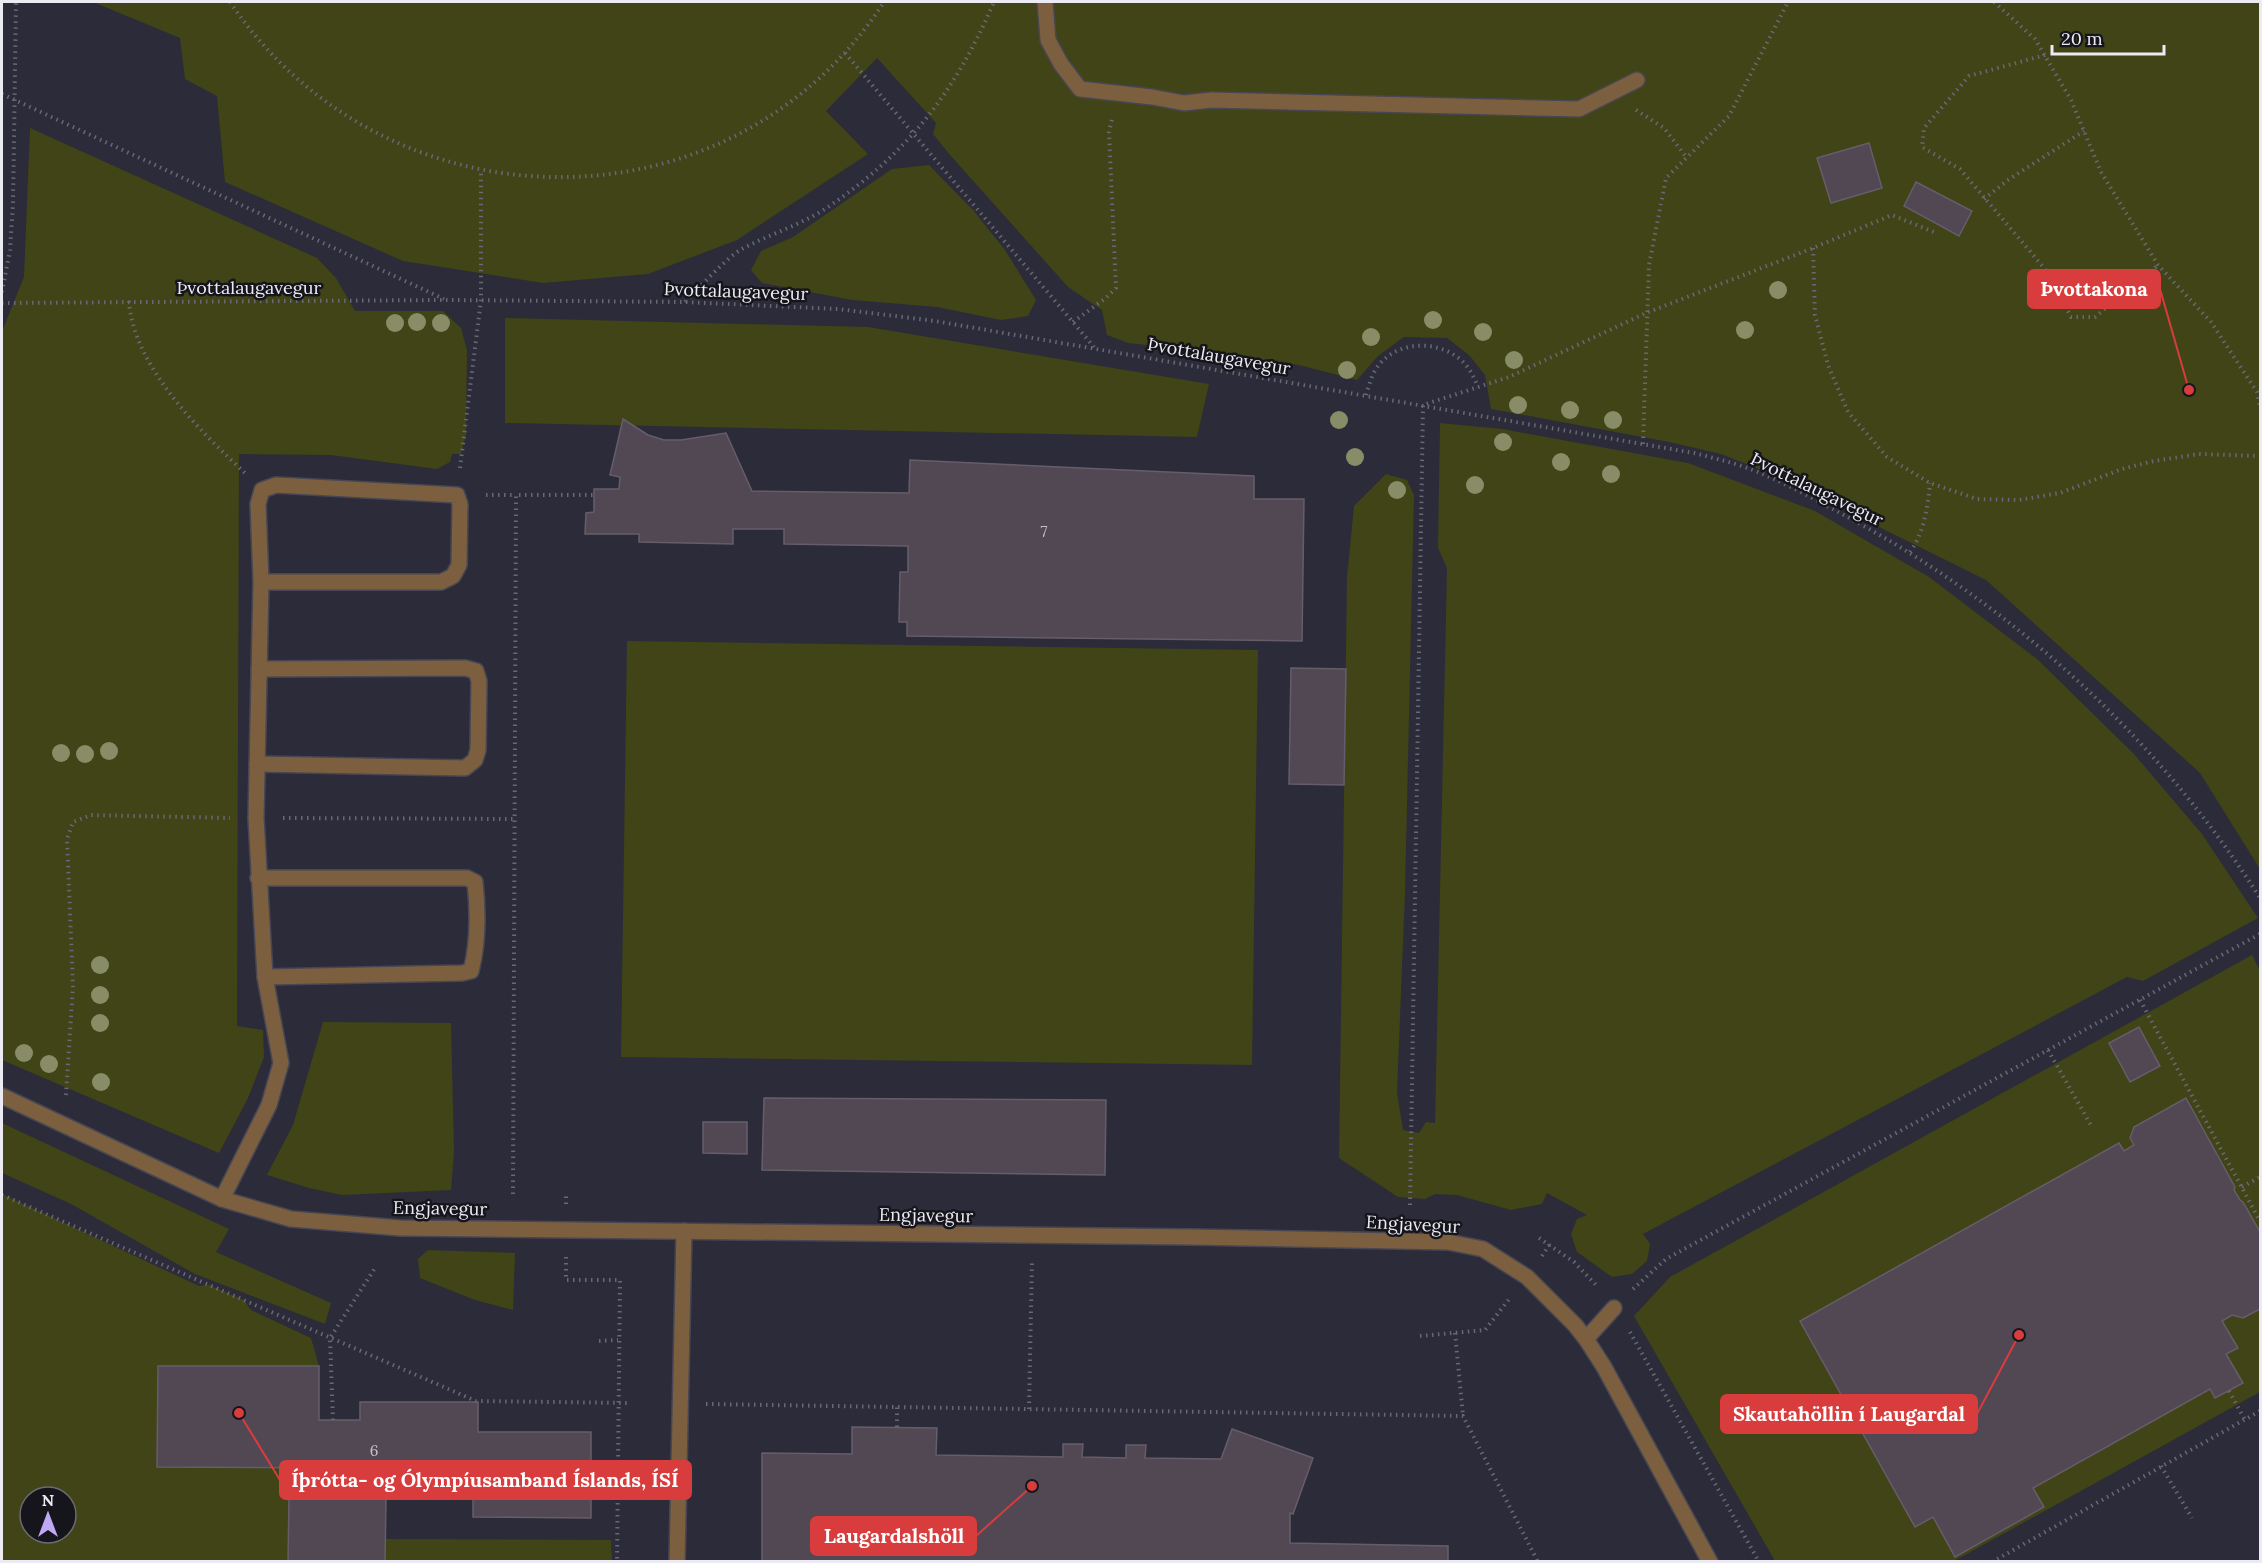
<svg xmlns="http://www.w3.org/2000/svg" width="2262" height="1563" font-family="Lora,serif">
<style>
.green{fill:#404416;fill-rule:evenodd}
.building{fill:#514854;stroke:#665d6a;stroke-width:1.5}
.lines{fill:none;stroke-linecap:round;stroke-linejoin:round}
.minor-casing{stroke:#474653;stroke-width:18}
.path{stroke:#696875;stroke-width:4;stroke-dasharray:1.5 4.5;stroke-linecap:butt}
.minor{stroke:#7c5f3f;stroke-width:15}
.tree{fill:#888d67}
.labels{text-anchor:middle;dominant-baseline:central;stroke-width:5;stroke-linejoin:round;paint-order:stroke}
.number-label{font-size:15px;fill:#c5c2cc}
.street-label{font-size:18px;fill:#ecebf4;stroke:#15151b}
.leader{fill:none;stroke:#d83c3c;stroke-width:2}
.callout-dot{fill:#d83c3c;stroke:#15151b;stroke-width:2}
.callout{fill:#d83c3c;stroke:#d83c3c;stroke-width:2}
.callout-label{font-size:20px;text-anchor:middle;font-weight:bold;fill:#fff}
</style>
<rect width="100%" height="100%" fill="#2c2b39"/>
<g class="green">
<path d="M93,2H2260V869L2200,773L1986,580L1774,475L1721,454L1669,442L1491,409L1485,375L1469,355L1447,338L1404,337L1378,356L1357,380L1299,365L1195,350L1128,343L1107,335L1102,310L1068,287L950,155L933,134L936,123L877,58L826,111L868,154L737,240L648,274L543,283L403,261L225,182L217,96L185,79L180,38Z"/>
<path d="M30,128L317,258L336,278L355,311H443L461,328L467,350L466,435L461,454H452L450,462L437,469L331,455L239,454L237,1026L263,1030L264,1057L248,1098L219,1153L2,1060V331L24,277Z"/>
<path d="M929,165L973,210L1005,250L1036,300L1028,316L1001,320L937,307L852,300L762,283L751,270L761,251L793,237L892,169Z"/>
<path d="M505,318L868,327L1209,384L1197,437L505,423Z"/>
<path d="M1440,423L1502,429L1688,463L1815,511L1929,577L2037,659L2134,754L2202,834L2258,918L2143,981L2127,977L1643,1234L1650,1244L1647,1261L1632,1274L1612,1277L1577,1252L1571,1234L1577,1219L1587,1215L1547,1193L1542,1204L1511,1210L1457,1195L1435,1194L1425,1199L1398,1197L1339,1158L1347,577L1354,506L1386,474L1407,480L1414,495L1405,893L1397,1092L1403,1130L1419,1133L1426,1122L1435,1123L1447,568L1438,548Z"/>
<path d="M627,641L1258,650L1252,1065L621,1057Z"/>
<path d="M2252,955L2260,971V1392L1954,1561H1775L1634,1316L1670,1277Z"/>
<path d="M323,1022L451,1023L454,1151L451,1190L342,1195L309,1188L267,1175L293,1125Z"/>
<path d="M2,1123L229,1229L216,1252L331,1303L325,1324L195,1274L71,1204L2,1173Z"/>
<path d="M2,1194L199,1286L209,1285L244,1300L251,1310L311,1338L319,1366H158L157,1467L330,1468V1498H289L288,1561L2,1562ZM30,1497H66V1533H30Z"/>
<path d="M428,1250L515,1253L513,1310L475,1300L420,1278L418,1259Z"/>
<path d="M385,1539L611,1540L612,1561L385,1562Z"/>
</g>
<g class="building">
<path d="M1869,143L1882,188L1831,203L1817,158Z"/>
<path d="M1916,182L1972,211L1959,236L1904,206Z"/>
<path d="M623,419L648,435L664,440H681L726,433L752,491L909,493L910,460L1254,476V499H1304L1302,641L907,636V622H899L900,572H908V546L784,544V529H733V544L639,542V534H585L586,513L594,512V489H619L620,477L610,475Z"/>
<path d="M1291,668L1346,669L1344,785L1289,784Z"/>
<path d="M2139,1027L2160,1066L2130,1082L2109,1043Z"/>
<path d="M764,1098L1106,1100L1105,1175L762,1170Z"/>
<path d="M2186,1098L2235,1187L2234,1190L2240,1200L2243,1202L2260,1232V1309L2243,1318L2232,1315L2222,1321L2238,1348L2226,1354L2243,1383L2215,1398L2210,1389L2033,1488L2044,1507L1955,1557L1933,1517L1915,1527L1800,1321L2119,1143L2124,1151L2134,1145L2130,1138L2134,1127Z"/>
<path d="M703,1122H747V1154L703,1153Z"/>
<path d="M158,1366H319V1420H360V1402H478V1432H591V1518L473,1517V1470L347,1469L346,1499H386L385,1562H288L289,1498H330V1468L157,1467Z"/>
<path d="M852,1427L937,1428L936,1455L1063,1457V1444H1083L1082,1457L1126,1458V1445H1146L1145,1458L1221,1459L1232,1429L1313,1458L1293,1514L1290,1513V1543L1448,1546V1562H762V1453L852,1454Z"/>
</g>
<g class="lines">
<g class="minor-casing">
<g id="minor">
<path d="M1045,2L1048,40L1061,64L1080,89L1152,97L1184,103L1212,100L1579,109L1637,80"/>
<path d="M257,764L465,768L475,760L478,750L479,681L476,671L465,668L259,669"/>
<path d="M258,878H467L475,882C478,910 478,944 471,971L462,973L265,977L256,818L261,582L258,504L262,490L276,485L457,495L460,504L459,565L453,576L441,582H261"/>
<path d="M2,1096L222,1199L291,1219L400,1228L1191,1237L1448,1242L1483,1249L1527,1277L1575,1325L1586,1339L1604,1367L1710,1562"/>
<path d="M222,1199L269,1105L281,1063L265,977"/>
<path d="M1586,1339L1614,1308"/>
<path d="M677,1562L684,1231"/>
</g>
</g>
<g class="path">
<path d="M230,2C386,233 730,238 884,2"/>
<path d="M1994,2L2035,39L2071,100L2101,172L2158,265L2211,322L2257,392L2260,406"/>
<path d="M845,53L1094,347"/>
<path d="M2045,55L1969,76L1924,128L1922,147L1960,169L2045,269L2071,317H2095L2158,265"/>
<path d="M2,94L444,299"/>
<path d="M1636,110L1664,128L1687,158"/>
<path d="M1984,199L2008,180L2084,131"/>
<path d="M1813,248L1815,315L1828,365L1848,412L1887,457L1930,483L1977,499L2019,500L2060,493L2122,469L2154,461L2199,454L2260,456"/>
<path d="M2,292L10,250L13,204L16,2"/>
<path d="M129,301C133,366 200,431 245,473"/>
<path d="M685,302C699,288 726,258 742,249C770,234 801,225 828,207C909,152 955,92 994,2"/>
<path d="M2,303L446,300L684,302L838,309L935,321L1694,453C1710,457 1726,461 1742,466C1776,478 1809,496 1840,513C2010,603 2157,736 2260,898"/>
<path d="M1073,322L1106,298L1116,288L1109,132L1112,119"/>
<path d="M1366,395C1369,385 1372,374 1378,366C1398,340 1438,340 1461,360C1469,367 1474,377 1478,387"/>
<path d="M1643,444L1649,265L1666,178L1729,116L1788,2"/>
<path d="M460,468L481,300V170"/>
<path d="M486,495H516"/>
<path d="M1910,552C1924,533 1928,506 1930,483"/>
<path d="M283,818L513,819"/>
<path d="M2140,1000L2260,1221"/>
<path d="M2048,1050L2092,1127"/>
<path d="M66,1095L73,986L67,839L73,822L91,815L230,818"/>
<path d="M2242,1187L2260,1177"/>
<path d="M513,1194L516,495H593"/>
<path d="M2,1195L476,1401L628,1403"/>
<path d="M566,1204V1193"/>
<path d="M1410,1205L1423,405L1509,377L1646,313L1813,248L1892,215L1934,232"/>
<path d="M1539,1238L1574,1262L1598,1287"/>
<path d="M1542,1256L1550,1244"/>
<path d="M566,1257V1280H620L617,1562"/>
<path d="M1633,1289L1666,1259L2260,934"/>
<path d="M1630,1332L1759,1562"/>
<path d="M1455,1333L1463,1416"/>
<path d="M1420,1336L1485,1330L1510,1298"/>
<path d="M599,1341L618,1340"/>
<path d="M2229,1391L2245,1420"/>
<path d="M706,1404L1463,1416L1538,1562"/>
<path d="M1029,1409L1032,1260"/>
<path d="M333,1420L330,1338L375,1268"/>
<path d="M897,1427V1407"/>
<path d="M2161,1466L2192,1518"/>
<path d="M1992,1562L2260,1411"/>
</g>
<use href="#minor" class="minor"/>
</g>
<g class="tree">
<circle cx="1778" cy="290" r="9"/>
<circle cx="1433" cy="320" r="9"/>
<circle cx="417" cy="322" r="9"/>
<circle cx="395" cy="323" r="9"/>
<circle cx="441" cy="323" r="9"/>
<circle cx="1745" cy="330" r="9"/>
<circle cx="1483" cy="332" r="9"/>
<circle cx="1371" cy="337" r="9"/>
<circle cx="1514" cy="360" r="9"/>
<circle cx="1347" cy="370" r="9"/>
<circle cx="1518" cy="405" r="9"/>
<circle cx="1570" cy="410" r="9"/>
<circle cx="1339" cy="420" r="9"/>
<circle cx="1613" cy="420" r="9"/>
<circle cx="1503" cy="442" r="9"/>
<circle cx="1355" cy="457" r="9"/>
<circle cx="1561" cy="462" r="9"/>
<circle cx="1611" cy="474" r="9"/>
<circle cx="1475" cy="485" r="9"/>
<circle cx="1397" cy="490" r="9"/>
<circle cx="109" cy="751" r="9"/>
<circle cx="61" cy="753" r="9"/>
<circle cx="85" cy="754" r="9"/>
<circle cx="100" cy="965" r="9"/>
<circle cx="100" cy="995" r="9"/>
<circle cx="100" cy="1023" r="9"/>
<circle cx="24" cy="1053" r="9"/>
<circle cx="49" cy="1064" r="9"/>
<circle cx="101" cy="1082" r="9"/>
</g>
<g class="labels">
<g class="number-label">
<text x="1044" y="531">7</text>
<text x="374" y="1450">6</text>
</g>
<g class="street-label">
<text x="249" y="287">Þvottalaugavegur</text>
<text transform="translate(736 291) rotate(2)">Þvottalaugavegur</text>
<text transform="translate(1219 356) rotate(10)">Þvottalaugavegur</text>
<text transform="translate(1817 489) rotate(26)">Þvottalaugavegur</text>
<text transform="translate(440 1208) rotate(1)">Engjavegur</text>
<text transform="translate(926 1215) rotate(1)">Engjavegur</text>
<text transform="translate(1413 1224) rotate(3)">Engjavegur</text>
</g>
</g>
<path class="leader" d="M2189 390L2160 289M2019 1335L1977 1414M239 1413L280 1480M1032 1486L976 1536"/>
<g class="callout-dot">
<circle cx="2189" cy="390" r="6"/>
<circle cx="2019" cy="1335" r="6"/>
<circle cx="239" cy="1413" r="6"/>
<circle cx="1032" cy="1486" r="6"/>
</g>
<g class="callout">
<rect x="2028" y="270" width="132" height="38" rx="6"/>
<rect x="1721" y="1395" width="256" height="38" rx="6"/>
<rect x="280" y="1461" width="411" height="38" rx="6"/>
<rect x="811" y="1517" width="165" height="38" rx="6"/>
</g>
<g class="callout-label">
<text x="2094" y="296">Þvottakona</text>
<text x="1849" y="1421">Skautahöllin í Laugardal</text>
<text x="485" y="1487">Íþrótta- og Ólympíusamband Íslands, ÍSÍ</text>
<text x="894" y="1543">Laugardalshöll</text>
</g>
<rect width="2262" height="1563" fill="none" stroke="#ecebf4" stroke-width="6"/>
<g transform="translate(48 1515)"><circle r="28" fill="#15151b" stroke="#6b6b72" stroke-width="1.5"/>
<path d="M0-4.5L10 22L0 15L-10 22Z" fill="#bfa8f4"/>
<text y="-9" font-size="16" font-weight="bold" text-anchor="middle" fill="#ecebf4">N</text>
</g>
<path d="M2052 45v9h112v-9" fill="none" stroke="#ecebf4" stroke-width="3"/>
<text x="2061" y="45" font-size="18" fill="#ecebf4" stroke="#15151b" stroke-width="4.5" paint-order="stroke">20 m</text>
</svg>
